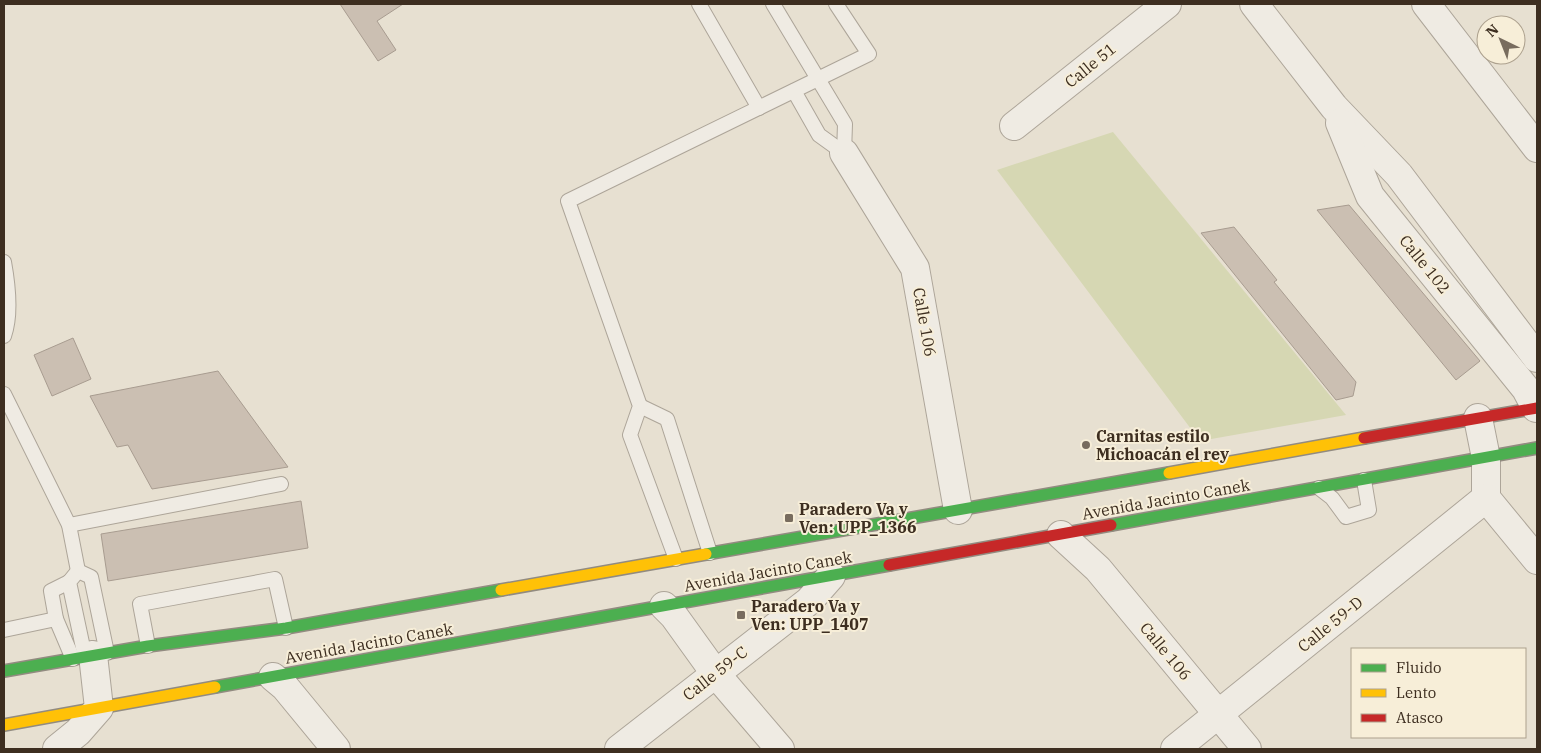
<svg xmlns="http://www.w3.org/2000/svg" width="1541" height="753" font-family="'IBM Plex Serif',serif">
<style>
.green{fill:#d6d7b3}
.building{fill:#cbbfb2;stroke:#a89c90}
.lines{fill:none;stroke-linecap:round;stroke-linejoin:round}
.lane-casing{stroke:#ada599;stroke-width:16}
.street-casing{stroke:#ada599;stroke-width:30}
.fast-casing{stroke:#928b80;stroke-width:14}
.slow-casing{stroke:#928b80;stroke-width:14}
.jam-casing{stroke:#928b80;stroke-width:14}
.lane{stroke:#efebe3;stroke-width:14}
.street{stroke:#efebe3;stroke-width:28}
.fast{stroke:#4caf50;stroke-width:11}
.slow{stroke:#ffc107;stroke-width:11}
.jam{stroke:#c62828;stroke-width:11}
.poi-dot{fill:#786c5e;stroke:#f7eed8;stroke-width:2}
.labels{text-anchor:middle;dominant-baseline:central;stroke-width:4;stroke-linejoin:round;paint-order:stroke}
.street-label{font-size:16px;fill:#3d2e20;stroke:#f7eed8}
.poi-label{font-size:16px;font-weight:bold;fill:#3d2e20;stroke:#f7eed8;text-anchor:start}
</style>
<rect width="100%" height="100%" fill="#e7e0d1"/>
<path class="green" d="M1113,132L1346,415L1200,441L997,170Z"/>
<g class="building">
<path d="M340,4H403L377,21L396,50L378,61Z"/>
<path d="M1349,205L1480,361L1456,380L1317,210Z"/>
<path d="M1234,227L1277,280L1274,282L1356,382L1353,396L1336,400L1201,233Z"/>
<path d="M73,338L91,379L52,396L34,355Z"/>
<path d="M218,371L288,467L152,489L128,445L117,447L90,396Z"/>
<path d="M301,501L308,548L108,581L101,534Z"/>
</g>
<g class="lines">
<g class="lane-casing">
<g id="lane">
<path d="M699,4L759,108"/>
<path d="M773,4L845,124L844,153"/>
<path d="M794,91L819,135L844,153"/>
<path d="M4,262C8,284 12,314 4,336"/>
<path d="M4,394L69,525L78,571"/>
<path d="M640,406L667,419L710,553"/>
<path d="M1319,488L1332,498L1346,517L1369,510L1364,480"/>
<path d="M69,525L281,484"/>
<path d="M676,559L630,435L640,406L568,201L869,54L836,4"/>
<path d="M78,571L91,577L107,653"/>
<path d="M78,571L69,582L85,657"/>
<path d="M56,619L51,591L69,582"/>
<path d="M4,630L56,619L73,659"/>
<path d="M148,646L140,604L275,579L286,628"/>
</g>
</g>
<g class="street-casing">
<g id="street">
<path d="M1254,4L1334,107L1399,175L1537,358"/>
<path d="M1426,4L1537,148"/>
<path d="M1340,123L1370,196L1526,389L1536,408"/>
<path d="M1014,126L1167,4"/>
<path d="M844,153L915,268L958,510"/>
<path d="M1478,418L1486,458V498L1537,560"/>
<path d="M1061,535L1098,569L1247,749"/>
<path d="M664,606L674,616L715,673L780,749"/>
<path d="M273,677L285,687L336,749"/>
<path d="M57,749L78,732L99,708L93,655"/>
<path d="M619,749L809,601L831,576"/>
<path d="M1175,749L1486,498"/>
</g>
</g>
<g class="fast-casing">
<g id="fast">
<path d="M1111,525L1537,448"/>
<path d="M706,554L1169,473"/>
<path d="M4,671L148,646L286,628L501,590"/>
<path d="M215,687L889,565"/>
</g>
</g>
<g class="slow-casing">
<g id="slow">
<path d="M1169,473L1364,438"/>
<path d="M501,590L706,554"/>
<path d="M4,725L215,687"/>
</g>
</g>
<g class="jam-casing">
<g id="jam">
<path d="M1364,438L1537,408"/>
<path d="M889,565L1111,525"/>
</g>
</g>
<use href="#lane" class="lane"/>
<use href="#street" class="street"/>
<use href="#fast" class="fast"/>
<use href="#slow" class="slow"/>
<use href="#jam" class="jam"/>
</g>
<g class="poi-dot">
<circle cx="1086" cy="445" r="5"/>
<rect x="784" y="513" width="10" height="10" rx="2.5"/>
<rect x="736" y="610" width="10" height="10" rx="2.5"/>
</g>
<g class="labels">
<g class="street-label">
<text transform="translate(1090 65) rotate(-39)">Calle 51</text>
<text transform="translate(1425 264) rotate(51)">Calle 102</text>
<text transform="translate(925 322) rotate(80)">Calle 106</text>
<text transform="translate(1166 499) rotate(-10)">Avenida Jacinto Canek</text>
<text transform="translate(768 571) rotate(-10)">Avenida Jacinto Canek</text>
<text transform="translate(1330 624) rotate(-39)">Calle 59-D</text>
<text transform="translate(369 643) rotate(-10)">Avenida Jacinto Canek</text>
<text transform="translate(1166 651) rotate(50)">Calle 106</text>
<text transform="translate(715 673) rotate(-38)">Calle 59-C</text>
</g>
<g class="poi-label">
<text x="1096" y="436">Carnitas estilo<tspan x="1096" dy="18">Michoacán el rey</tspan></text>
<text x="799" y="509">Paradero Va y<tspan x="799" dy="18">Ven: UPP_1366</tspan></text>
<text x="751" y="606">Paradero Va y<tspan x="751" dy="18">Ven: UPP_1407</tspan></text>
</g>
</g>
<rect width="1541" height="753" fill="none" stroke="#3d2e20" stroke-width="10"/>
<rect x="1351" y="648" width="175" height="90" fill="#f7eed8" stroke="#ada18e"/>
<rect x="1361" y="664" width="25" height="8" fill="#4caf50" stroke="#ada18e"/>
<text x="1396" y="673" font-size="15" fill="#3d2e20">Fluido</text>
<rect x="1361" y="689" width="25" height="8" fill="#ffc107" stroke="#ada18e"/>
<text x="1396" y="698" font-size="15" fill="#3d2e20">Lento</text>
<rect x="1361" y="714" width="25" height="8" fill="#c62828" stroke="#ada18e"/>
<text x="1396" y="723" font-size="15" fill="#3d2e20">Atasco</text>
<g transform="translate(1501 40) rotate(317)"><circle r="24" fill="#f7eed8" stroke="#ada18e"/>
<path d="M0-4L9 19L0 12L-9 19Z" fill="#786c5e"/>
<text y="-8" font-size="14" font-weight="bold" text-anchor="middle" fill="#3d2e20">N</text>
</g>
</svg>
